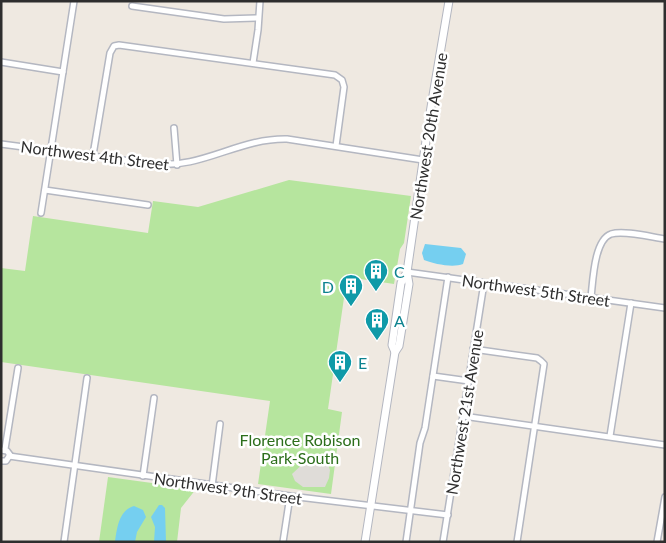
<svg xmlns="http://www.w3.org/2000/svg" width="666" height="543" font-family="Lato,sans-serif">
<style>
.green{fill:#b6e59e}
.plaza{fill:#dfdcd8}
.water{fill:#75cff0}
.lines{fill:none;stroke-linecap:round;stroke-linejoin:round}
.minor-casing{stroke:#b4b7c1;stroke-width:8}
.tertiary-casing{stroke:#b4b7c1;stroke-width:9}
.minor{stroke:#fff;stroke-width:5}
.tertiary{stroke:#fff;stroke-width:7}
.labels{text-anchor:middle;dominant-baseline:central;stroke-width:5;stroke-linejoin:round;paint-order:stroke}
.street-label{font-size:16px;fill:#2e2e2e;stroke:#fff}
.culture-label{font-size:16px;fill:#0d838f;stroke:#fff;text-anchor:start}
.park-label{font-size:16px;fill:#2c6e1b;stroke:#fff}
</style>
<rect width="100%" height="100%" fill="#efe9e1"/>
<g class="green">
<path d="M289,180L411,196L404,243L400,249L394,284L347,277L328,409L342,412L331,494L258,484L270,401L1,362V268L25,271L33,216L148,233L153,201L198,207Z"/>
<path d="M108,477L196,489L181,508L177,542H99Z"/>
</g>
<path class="plaza" d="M314,456L327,462L330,470L329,478L325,487H303L295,481L292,474L310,457Z"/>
<g class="water">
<path d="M425,244L461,248L466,254L463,264C453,268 434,264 424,260L422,253Z"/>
<path d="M159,505H162L165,508L166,542H154L155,527L151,517Z"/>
<path d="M134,506L143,510L146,517L137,532L135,542H115C117,528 119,510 134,506Z"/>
</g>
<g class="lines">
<g class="minor-casing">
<g id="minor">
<path d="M132,6L224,19L258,18"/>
<path d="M1,62L63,72"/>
<path d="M253,63L258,30L260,1"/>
<path d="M174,128L177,165"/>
<path d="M1,144L153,164C203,169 238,138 287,139L423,160"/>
<path d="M93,155L110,53L114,46L119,45L335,75L342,80L344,87L336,146"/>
<path d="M45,190L148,205"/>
<path d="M41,213L74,1"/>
<path d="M407,272L665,308"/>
<path d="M591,297C593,281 594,240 611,234C624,230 651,237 665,239"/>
<path d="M473,349L537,358L541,361L544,364L517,542"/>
<path d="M433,376L469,381"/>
<path d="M463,416L665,445"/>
<path d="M610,436L631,303"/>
<path d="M5,449L18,368"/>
<path d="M1,450L7,451L10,455L6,461H1"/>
<path d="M9,456L290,496L448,515"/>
<path d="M143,476L154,398"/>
<path d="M212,486L220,424"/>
<path d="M64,542L87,378"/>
<path d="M283,542L290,496"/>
<path d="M406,542L420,443L425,428L448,277"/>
<path d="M443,542L484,283"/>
<path d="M657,542L665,497"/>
</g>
</g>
<g class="tertiary-casing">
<g id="tertiary">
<path d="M395,352L392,345L401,283L407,272"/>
<path d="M365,542L395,352L399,346L409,284L407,272L430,113L449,1"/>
</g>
</g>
<use href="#minor" class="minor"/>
<use href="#tertiary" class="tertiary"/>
</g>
<defs>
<g id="building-pin" transform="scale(1.25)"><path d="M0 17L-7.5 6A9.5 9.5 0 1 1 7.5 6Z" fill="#0f9aa8" stroke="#fff"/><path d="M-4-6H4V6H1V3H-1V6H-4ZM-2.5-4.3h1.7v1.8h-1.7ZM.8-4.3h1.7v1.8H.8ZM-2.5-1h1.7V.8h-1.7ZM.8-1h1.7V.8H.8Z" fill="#fff"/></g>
</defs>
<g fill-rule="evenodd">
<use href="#building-pin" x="376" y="271"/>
<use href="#building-pin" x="351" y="286"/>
<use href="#building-pin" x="377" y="320"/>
<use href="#building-pin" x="340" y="362"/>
</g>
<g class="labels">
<g class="street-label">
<text transform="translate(428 136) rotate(-81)">Northwest 20th Avenue</text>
<text transform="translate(95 155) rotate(7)">Northwest 4th Street</text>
<text transform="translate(536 290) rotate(8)">Northwest 5th Street</text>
<text transform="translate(464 412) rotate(-81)">Northwest 21st Avenue</text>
<text transform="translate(228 488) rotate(8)">Northwest 9th Street</text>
</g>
<g class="culture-label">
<text x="394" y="271">C</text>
<text x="334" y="286" text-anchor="end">D</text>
<text x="394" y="320">A</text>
<text x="358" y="362">E</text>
</g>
<g class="park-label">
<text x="300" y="439">Florence Robison<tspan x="300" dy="18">Park-South</tspan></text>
</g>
</g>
<rect width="666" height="543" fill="none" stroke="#2e2e2e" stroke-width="5"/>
</svg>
